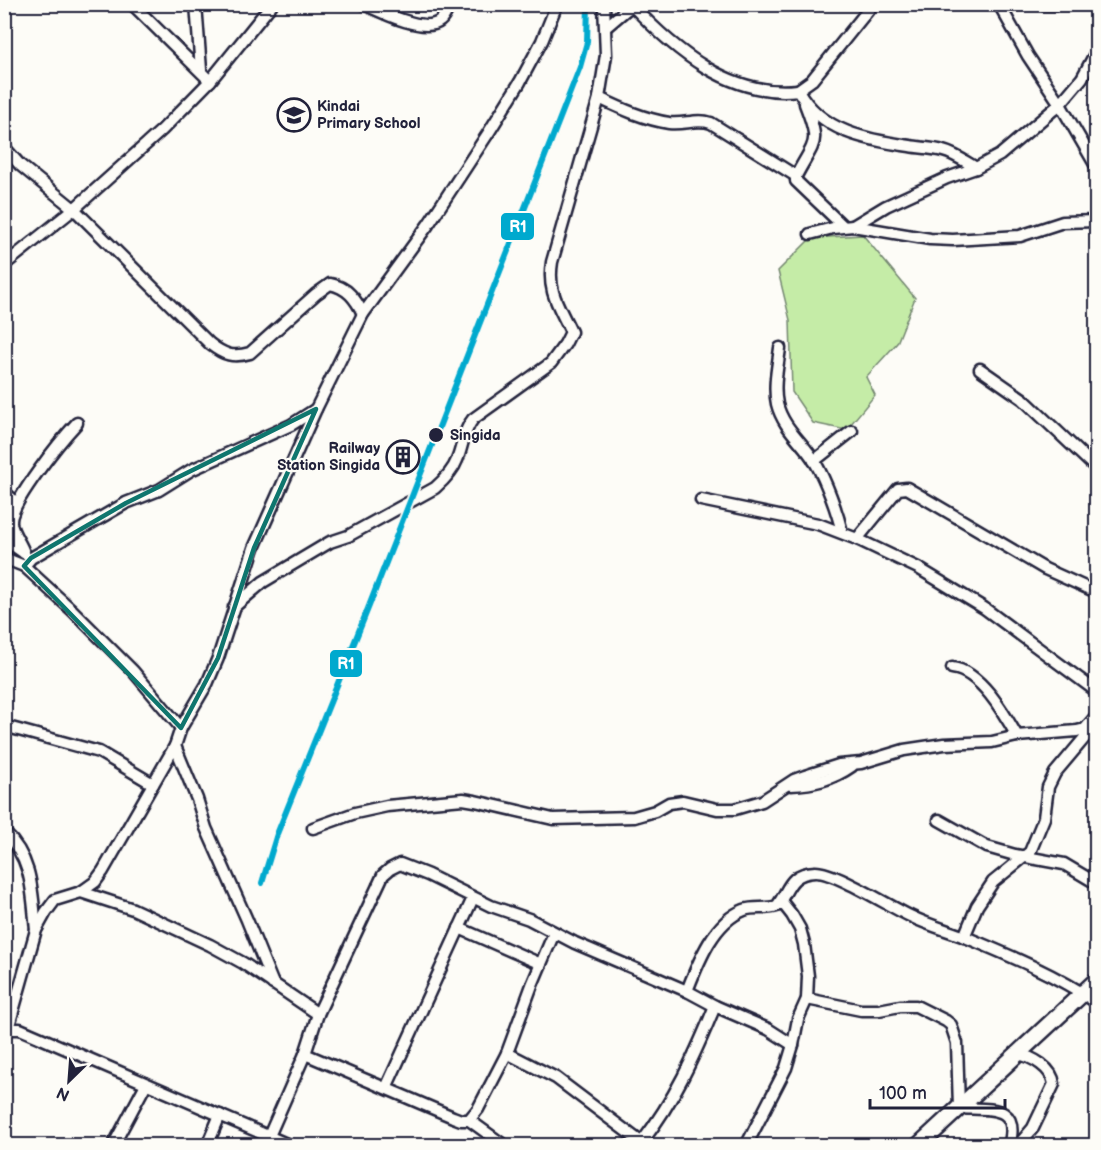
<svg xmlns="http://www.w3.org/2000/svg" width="1101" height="1150" font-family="'Balsamiq Sans',sans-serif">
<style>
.green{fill:#c5eca7;stroke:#748771;stroke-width:1.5}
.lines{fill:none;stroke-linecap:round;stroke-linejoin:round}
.street-casing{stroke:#22223b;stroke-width:15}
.secondary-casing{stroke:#22223b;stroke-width:20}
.street{stroke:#fdfcf7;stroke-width:10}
.secondary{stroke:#fdfcf7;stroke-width:15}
.rail-1-casing{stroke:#fdfcf7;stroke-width:10}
.rail-1{stroke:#00a9ce;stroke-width:6}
.marked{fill:none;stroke:#0f766e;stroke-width:4.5;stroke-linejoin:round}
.stop-dot{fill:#22223b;stroke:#fdfcf7;stroke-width:2}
.labels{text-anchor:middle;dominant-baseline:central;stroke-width:4.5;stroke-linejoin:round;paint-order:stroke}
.poi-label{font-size:15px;font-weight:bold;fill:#22223b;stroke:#fdfcf7;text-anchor:start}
.stop-label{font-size:15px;font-weight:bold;fill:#22223b;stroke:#fdfcf7;text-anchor:start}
.line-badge{stroke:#fdfcf7;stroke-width:2}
.badge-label{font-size:16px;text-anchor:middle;font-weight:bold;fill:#fff}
</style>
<rect width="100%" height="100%" fill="#fdfcf7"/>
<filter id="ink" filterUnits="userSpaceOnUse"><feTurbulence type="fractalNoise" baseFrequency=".0167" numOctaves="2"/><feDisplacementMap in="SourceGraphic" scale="12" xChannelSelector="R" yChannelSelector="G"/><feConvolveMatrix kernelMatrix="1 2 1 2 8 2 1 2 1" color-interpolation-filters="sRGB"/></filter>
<g filter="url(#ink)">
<path class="green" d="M863,235L915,298L897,343L866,377L875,395L846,430L813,423L792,392L790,320L778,271L811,238Z"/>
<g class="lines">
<g class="street-casing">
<g id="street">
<path d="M132,4L210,81"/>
<path d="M196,4L201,70"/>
<path d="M364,4C381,12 425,34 440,21C445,17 447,10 450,4"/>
<path d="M631,4C674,50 731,98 798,90C821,132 867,140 910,146C921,148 933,148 943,151C955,154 966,162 976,168"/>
<path d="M999,4L1028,56L1060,104L1096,166"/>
<path d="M1043,4H1073"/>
<path d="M606,27L633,4"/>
<path d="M798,90L812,80L873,4"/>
<path d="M599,98C622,109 644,119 669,123C684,125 697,118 711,123L796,176"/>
<path d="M805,104C821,145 815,140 796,176V181L843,226"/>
<path d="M4,147L20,165L74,209L162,130L210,81L272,4"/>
<path d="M853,226L886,206L947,178L976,168L1000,155L1060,104L1082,78L1096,52"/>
<path d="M810,234L833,228L853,226L930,239L953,240L1020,236L1063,222L1096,221"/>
<path d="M4,265L74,209L210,344C224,355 233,358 250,353L316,294L330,284C347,287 356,299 363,314"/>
<path d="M780,348C778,365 773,386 777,404C783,428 803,442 815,462C826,481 837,511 842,532"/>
<path d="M980,369L1023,399L1096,468"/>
<path d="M814,461L852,431"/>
<path d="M4,492L17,503"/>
<path d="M701,500L818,524L857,539L918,568L984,608L1096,691"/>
<path d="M4,539L24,553"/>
<path d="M857,539L898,489L907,488L1045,569L1096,592"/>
<path d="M24,553C21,543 12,533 11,523C9,504 62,439 77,423"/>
<path d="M4,558L24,566L72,610L133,671L181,728"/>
<path d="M24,566L31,558L126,503L159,490L191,470L291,425L316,409"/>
<path d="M234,607L263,582L330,542L348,536L435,488C444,480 453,471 457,460C463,446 463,431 473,419L551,363L565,344L571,332C559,306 547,292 552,262L599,98L606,55L604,4"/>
<path d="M952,668C980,671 1004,713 1017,736"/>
<path d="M4,726L99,752L153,784"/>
<path d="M175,746L197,799L206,828L247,920L273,984"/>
<path d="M791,785C814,784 832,780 852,766"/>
<path d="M939,820L987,847L1015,855L1064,864L1096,883"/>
<path d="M313,828L355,813L387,806L463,799L475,801L553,819L634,817L655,811L669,803L683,801L717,809H735L762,801L794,780L805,776L839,765L861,763L904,750L944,744L992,742L1017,736L1077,731L1085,729L1096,716"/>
<path d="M4,832C33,859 32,892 36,930"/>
<path d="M81,892L95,882L103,871L175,746L181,728L207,684L218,658L254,548L316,409L363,314L428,225L489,132L520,82L542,41L557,4"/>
<path d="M781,901L792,915L800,929L804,944L808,976L807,999L798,1019L793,1045"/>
<path d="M459,928L541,964"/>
<path d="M964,937L977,906L993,882L1030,852L1044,818L1048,787L1055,773L1087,735L1096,733"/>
<path d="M687,991C698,963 713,922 744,910C754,906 766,910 777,906C789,890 789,873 815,872C834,871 889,906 910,916C928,925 947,930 965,937C1011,956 1056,975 1096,1002"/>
<path d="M807,999L861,1010H879L900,1006H916L946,1021L951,1025L957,1043L959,1108C989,1110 1021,1103 1009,1146"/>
<path d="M8,1029L36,930L46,912L55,900L81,892L133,909L210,945L243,963L318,1014"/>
<path d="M5,1032L8,1029H20L291,1146"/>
<path d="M507,1053L556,1078L646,1146"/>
<path d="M305,1054L453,1117L461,1120H469L478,1109L507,1053L532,985L554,933"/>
<path d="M386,1088L473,898"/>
<path d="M469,1120L505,1146"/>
<path d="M269,1136L305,1054L318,1014L383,875L390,869L400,864L428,875L491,906L529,919L575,943L687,991L715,1006L768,1029L793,1045L786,1068L746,1146"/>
<path d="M642,1142C675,1099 694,1057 715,1006"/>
<path d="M113,1146L146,1084"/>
<path d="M207,1146L220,1115"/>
<path d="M1016,1146L1022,1141L1033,1128L1054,1084C1052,1068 1033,1057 1018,1054"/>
</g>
</g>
<g class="secondary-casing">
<path id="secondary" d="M918,1146L1096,981"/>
</g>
<use href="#street" class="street"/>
<use href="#secondary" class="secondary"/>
<g class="rail-1-casing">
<path id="rail-1" d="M262,883L277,834L369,606L580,67L587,42L588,4"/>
</g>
<use href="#rail-1" class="rail-1"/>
</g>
</g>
<path class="marked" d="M316,409L254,548L218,658L181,728L24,566L31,558L126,503Z"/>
<defs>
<g id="school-ring" transform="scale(1.725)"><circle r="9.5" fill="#fdfcf7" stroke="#22223b" stroke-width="1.5"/><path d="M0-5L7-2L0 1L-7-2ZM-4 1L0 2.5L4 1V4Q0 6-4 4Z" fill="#22223b"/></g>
<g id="building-ring" transform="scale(1.725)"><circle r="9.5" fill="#fdfcf7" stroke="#22223b" stroke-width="1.5"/><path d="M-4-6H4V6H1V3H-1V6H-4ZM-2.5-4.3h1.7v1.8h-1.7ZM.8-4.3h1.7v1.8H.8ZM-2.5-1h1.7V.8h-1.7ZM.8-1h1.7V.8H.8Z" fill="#22223b"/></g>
</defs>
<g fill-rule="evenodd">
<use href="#school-ring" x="294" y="115"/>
<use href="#building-ring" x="403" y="457"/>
</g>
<circle class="stop-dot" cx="436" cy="435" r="8"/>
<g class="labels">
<g class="poi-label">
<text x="317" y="106">Kindai<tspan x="317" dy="17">Primary School</tspan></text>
<text x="380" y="448" text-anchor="end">Railway<tspan x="380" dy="17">Station Singida</tspan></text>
</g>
<g class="stop-label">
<text x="450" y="435">Singida</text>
</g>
</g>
<g class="line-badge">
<rect x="500" y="212" width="35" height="29" rx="6" fill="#00a9ce"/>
<rect x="329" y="649" width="34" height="29" rx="6" fill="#00a9ce"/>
</g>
<g class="badge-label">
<text x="518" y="232">R1</text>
<text x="346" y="669">R1</text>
</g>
<rect width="1101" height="1150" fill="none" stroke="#fdfcf7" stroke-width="24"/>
<rect x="12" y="12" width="1077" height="1126" fill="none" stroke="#22223b" stroke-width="2" filter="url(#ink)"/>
<g transform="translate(69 1081) rotate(205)" stroke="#fdfcf7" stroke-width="4.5" paint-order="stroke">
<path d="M0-4.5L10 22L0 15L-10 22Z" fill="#22223b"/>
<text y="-9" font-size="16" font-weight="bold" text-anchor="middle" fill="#22223b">N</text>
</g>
<path d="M870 1099v9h135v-9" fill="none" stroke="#22223b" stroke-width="3"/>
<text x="879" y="1099" font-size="18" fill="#22223b" stroke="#fdfcf7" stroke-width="4.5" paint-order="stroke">100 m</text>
</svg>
